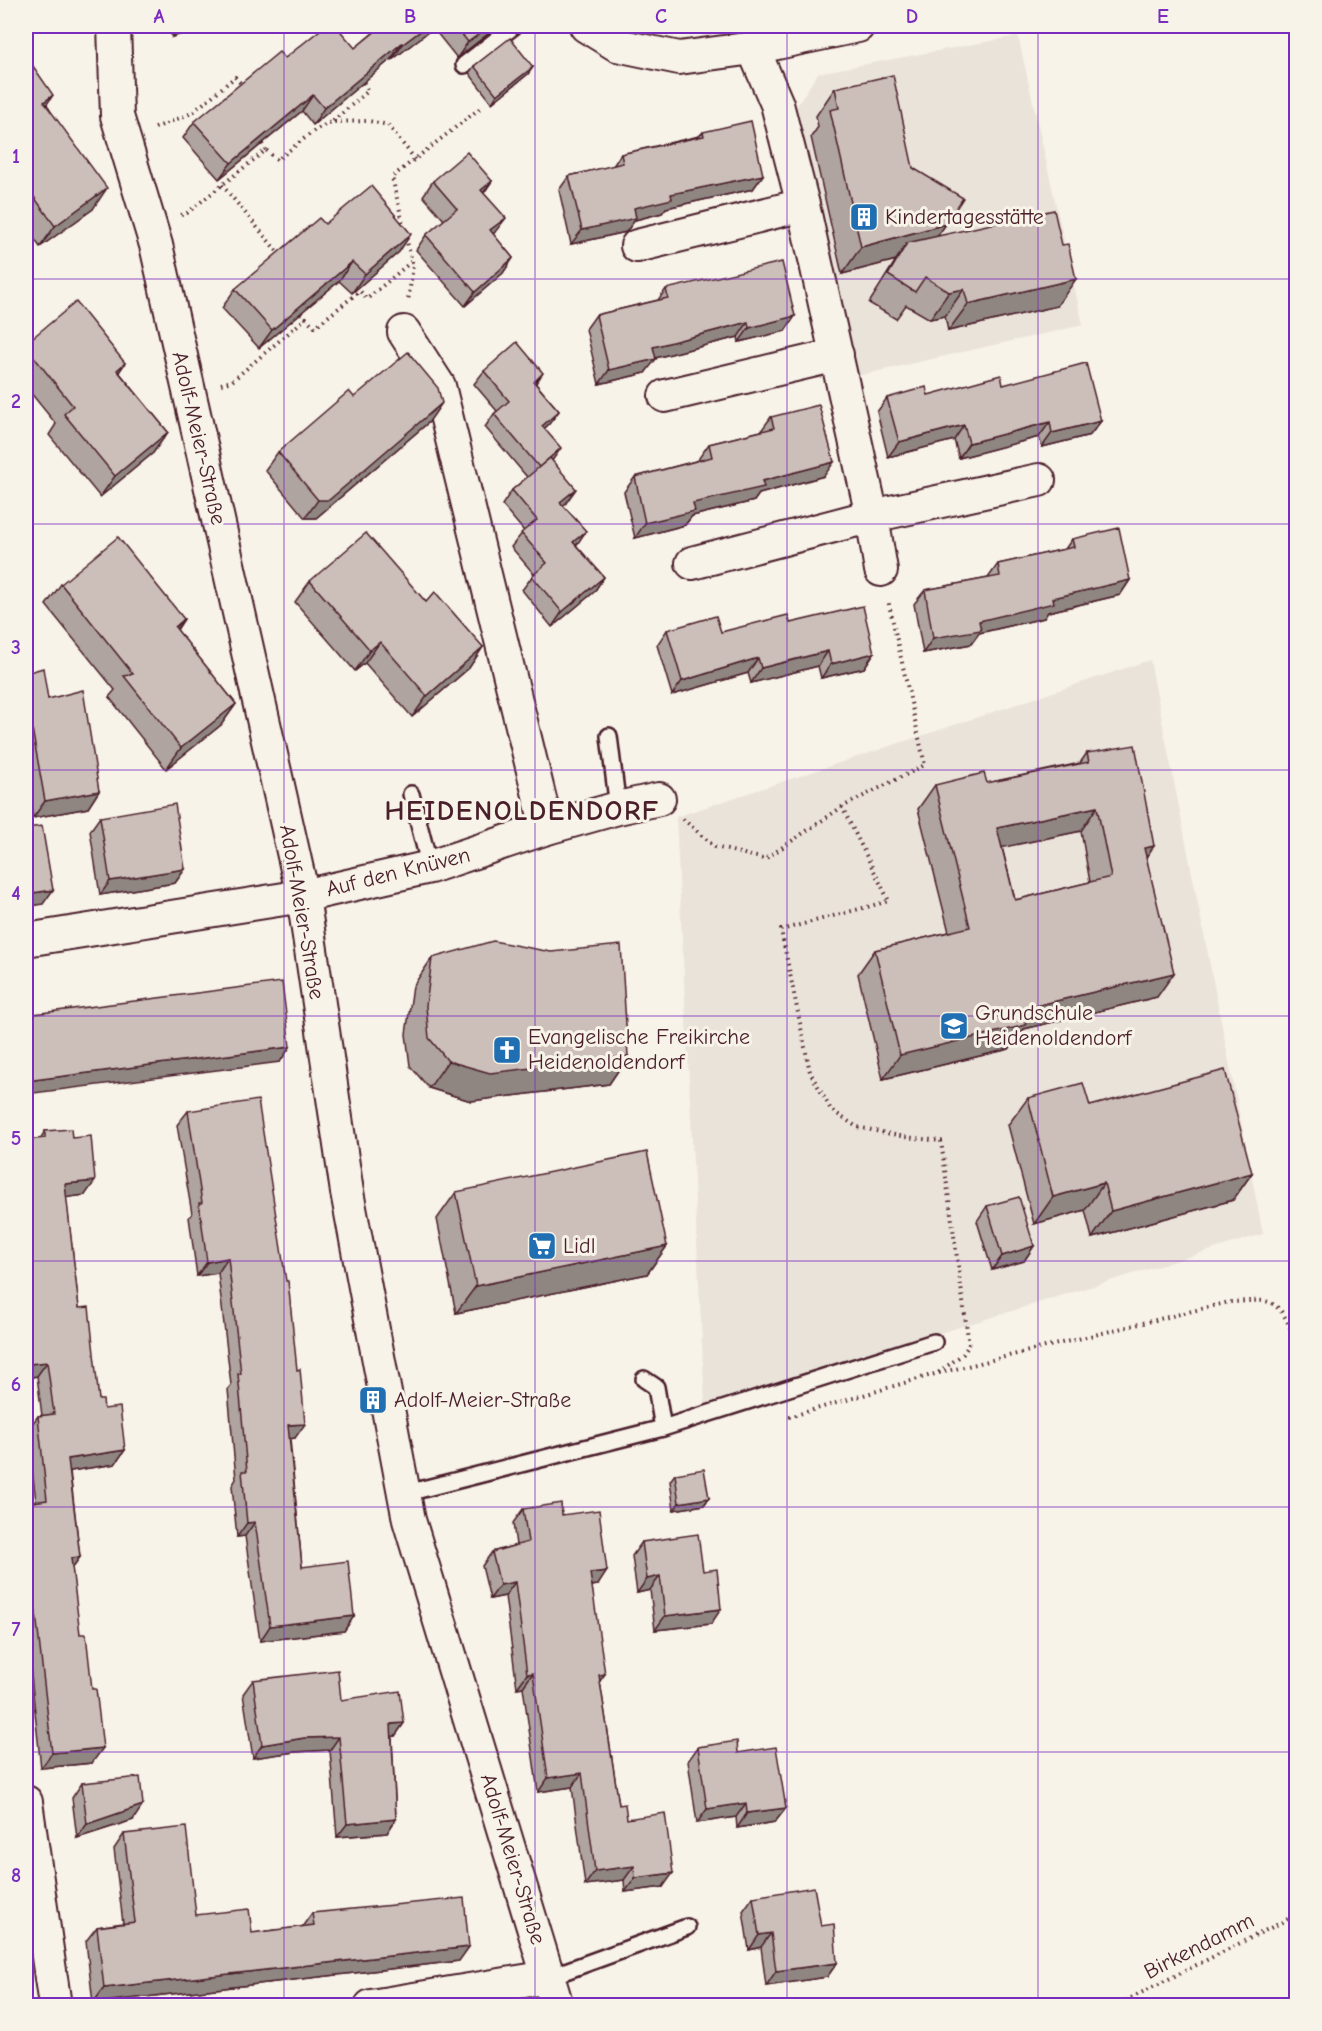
<svg xmlns="http://www.w3.org/2000/svg" width="1322" height="2031" font-family="'Comic Neue',sans-serif">
<style>
.built{fill:#eae3da}
.lines{fill:none;stroke-linecap:round;stroke-linejoin:round}
.service-casing{stroke:#4a1f2b;stroke-width:20}
.minor-casing{stroke:#4a1f2b;stroke-width:36}
.path{stroke:#4a1f2b;stroke-width:4;stroke-dasharray:1.5 4.5;stroke-linecap:butt}
.service{stroke:#f7f3e8;stroke-width:15}
.minor{stroke:#f7f3e8;stroke-width:32}
.wall{fill:#afa49f;stroke:#4a1f2b;stroke-width:1.5;fill-rule:evenodd}
.shaded-wall{fill:#8f8682;stroke:#4a1f2b;stroke-width:1.5}
.building{fill:#ccbfb9;stroke:#4a1f2b;stroke-width:1.5;fill-rule:evenodd}
.grid{fill:none;stroke:#7b2cbf;stroke-width:1.5;stroke-opacity:0.55}
.labels{text-anchor:middle;dominant-baseline:central;stroke-width:6;stroke-linejoin:round;paint-order:stroke}
.poi-label{font-size:22px;fill:#4a1f2b;stroke:#f7f3e8;text-anchor:start}
.street-label{font-size:22px;fill:#4a1f2b;stroke:#f7f3e8}
.district-label{font-size:28px;font-weight:bold;letter-spacing:1.5px;fill:#4a1f2b;stroke:#f7f3e8}
.neatline{fill:none;stroke:#7b2cbf;stroke-width:2}
.grid-label{font-size:20px;text-anchor:middle;font-weight:bold;fill:#7b2cbf}
</style>
<rect width="100%" height="100%" fill="#f7f3e8"/>
<filter id="ink" filterUnits="userSpaceOnUse"><feTurbulence type="fractalNoise" baseFrequency=".0167" numOctaves="2"/><feDisplacementMap in="SourceGraphic" scale="12" xChannelSelector="R" yChannelSelector="G"/><feConvolveMatrix kernelMatrix="1 2 1 2 8 2 1 2 1" color-interpolation-filters="sRGB"/></filter>
<g filter="url(#ink)">
<g class="built">
<path d="M1018,36L1083,325L848,378L791,115L818,73Z"/>
<path d="M1150,660L1263,1234L705,1405L676,817Z"/>
</g>
<g class="lines">
<g class="service-casing">
<g id="service">
<path d="M464,65L514,26"/>
<path d="M609,736L618,808"/>
<path d="M411,794L430,867"/>
<path d="M644,1379L656,1387L663,1428"/>
<path d="M403,1494L663,1428L934,1342"/>
<path d="M549,1977L687,1927"/>
</g>
</g>
<g class="minor-casing">
<g id="minor">
<path d="M114,26L117,116L156,245L303,896L347,1192L409,1520L557,2006"/>
<path d="M586,26L617,45L679,58L753,48L858,26"/>
<path d="M753,48L777,104L803,205L872,516L881,570"/>
<path d="M637,246L803,205"/>
<path d="M404,332L439,386L547,828"/>
<path d="M665,396L837,355"/>
<path d="M692,563L872,516L1039,480"/>
<path d="M26,940L303,896L430,867L547,828L618,808L659,799"/>
<path d="M26,1802L55,2006"/>
<path d="M371,2006L549,1977"/>
</g>
</g>
<g class="path">
<path d="M333,121L368,91L361,78"/>
<path d="M155,128L192,113L235,77L244,87"/>
<path d="M262,144L266,150"/>
<path d="M222,185L281,256"/>
<path d="M181,215L187,213L266,150L277,160L315,130L331,122L369,121L388,125L415,159"/>
<path d="M404,228L392,177L483,106"/>
<path d="M406,238L413,266L408,302"/>
<path d="M301,313L306,318"/>
<path d="M221,384L232,381L306,318L315,327L360,291L367,299L412,261"/>
<path d="M683,819L715,847L765,859L842,807L925,765L888,600"/>
<path d="M939,1373L1229,1302C1240,1302 1252,1300 1264,1301C1283,1303 1292,1330 1296,1346"/>
<path d="M789,1417L938,1373L963,1354L969,1345L941,1141L905,1137L857,1127L831,1110L810,1072L781,930L889,901L842,807"/>
<path d="M1115,2006L1296,1915"/>
</g>
<use href="#service" class="service"/>
<use href="#minor" class="minor"/>
</g>
<g class="wall">
<path d="M168,26H207L172,37Z"/>
<path d="M378,26H496L493,30L457,58L433,28L392,60L391,59L313,125L302,111L219,179L183,138L194,122L285,58L355,48L380,27Z"/>
<path d="M26,56L93,209L40,247L26,227Z"/>
<path d="M474,66L533,67L528,74L492,103L469,73Z"/>
<path d="M835,88L913,168L946,224L937,236L1057,306L948,331L945,316L930,319L906,305L896,319L869,303L896,260L842,274L811,137L818,127L816,116Z"/>
<path d="M703,132L763,175L753,189L666,208L662,213L635,220L626,232L571,244L559,190L569,176L613,166L621,154L699,136Z"/>
<path d="M433,181H492L484,193L495,232L493,234L513,258L503,273L465,306L416,250L426,235L444,220L423,196Z"/>
<path d="M325,224L399,252L352,293L339,281L259,348L222,308L235,289Z"/>
<path d="M666,289L795,316L785,331L739,342L738,337L655,358L645,373L599,384L586,329L596,315L658,300Z"/>
<path d="M26,347L125,363L119,372L168,432L153,453L100,497L49,435L56,424L26,387Z"/>
<path d="M484,371L536,384L559,411L549,424L544,429L552,461L566,503L563,505L576,545L604,577L594,592L552,627L522,590L534,574L511,547L524,531L502,505L512,490L527,477L485,427L494,414L497,411L474,384Z"/>
<path d="M1003,385L1101,421L1090,435L1042,447L1039,437L959,458L954,440L888,457L877,412L887,398L928,395Z"/>
<path d="M354,397L429,422L316,518H305L265,470L278,452Z"/>
<path d="M771,417L824,476L759,494L754,501L692,516L685,525L635,538L624,492L635,477L699,460V458L709,444L761,431Z"/>
<path d="M1072,539L1130,580L1120,595L1048,612L1044,618L979,633L971,644L923,653L914,604L925,590L988,578L998,564L1065,549Z"/>
<path d="M310,581L426,602L483,647L469,668L412,717L365,663L355,671L295,602Z"/>
<path d="M61,584L184,619L177,630L236,704L221,725L166,769L109,697L115,690L46,605Z"/>
<path d="M790,623L874,653L864,668L821,678L818,666L751,683L748,673L672,695L657,645L667,630L721,632Z"/>
<path d="M26,673L48,699L99,791L88,808L33,818L26,776Z"/>
<path d="M1087,753L1147,857L1157,997L1024,1029L1009,1049L883,1079L858,974L875,950L949,932L918,809L935,785L987,783L1080,763ZM1081,831L1090,882L1015,900L1002,847Z"/>
<path d="M100,817L185,869L175,883L100,895L90,831Z"/>
<path d="M432,958L628,1056L609,1084L471,1101L429,1088L410,1066L406,1034L413,986Z"/>
<path d="M1028,1098L1090,1106L1252,1173L1233,1200L1092,1238L1085,1210L1034,1224L1008,1125Z"/>
<path d="M188,1111L295,1438L290,1439L302,1567L354,1616L344,1631L260,1641L245,1536L237,1537L232,1486L236,1479L228,1389L231,1385L218,1273L197,1276L189,1217L192,1214L177,1125Z"/>
<path d="M45,1131L72,1138L85,1195L66,1197L79,1308L99,1400L125,1450L115,1464L70,1471L80,1557L72,1568L92,1763L41,1768L26,1629V1503L36,1501L27,1431L38,1416H42L37,1376L26,1378V1140L40,1139Z"/>
<path d="M456,1192L667,1246L647,1274L456,1313L437,1219Z"/>
<path d="M987,1206L1034,1246L1024,1261L992,1270L977,1221Z"/>
<path d="M675,1474L709,1498L704,1505L674,1510L670,1481Z"/>
<path d="M523,1509L562,1515L598,1585L592,1586L600,1681L619,1805L627,1819L663,1887L625,1892L624,1880L585,1885L572,1787L538,1792L523,1687L517,1688L505,1596L490,1599L482,1566L492,1552L516,1545L513,1523Z"/>
<path d="M642,1542L703,1571L711,1624L655,1630L650,1590L637,1593L632,1556Z"/>
<path d="M253,1680L341,1700L404,1723L395,1736L392,1737L396,1819L387,1833L337,1837L330,1750L294,1752L253,1758L243,1694Z"/>
<path d="M698,1747L738,1753L786,1808L775,1822L737,1828L736,1817L697,1823L688,1761Z"/>
<path d="M82,1783L133,1820L77,1838L72,1798Z"/>
<path d="M124,1834L196,1915L252,1933L302,1927L312,1913L459,1961L93,2003L86,1941L97,1927L123,1923L114,1849Z"/>
<path d="M753,1897L837,1963L827,1977L766,1986L761,1947L749,1950L743,1911Z"/>
</g>
<g class="shaded-wall">
<path d="M190,26H207L172,37L177,30Z"/>
<path d="M427,26H435L433,28L392,60L403,44Z"/>
<path d="M490,26H496L493,30L457,58L468,42Z"/>
<path d="M402,43L391,59L313,125L324,108Z"/>
<path d="M533,67L528,74L492,103L497,95Z"/>
<path d="M53,95L39,116L44,102Z"/>
<path d="M313,95L302,111L219,179L231,163Z"/>
<path d="M763,175L753,189L666,208L662,213L635,220L626,232L571,244L582,230L634,208L671,194Z"/>
<path d="M492,181L481,196V190Z"/>
<path d="M107,188L93,209L40,247L55,226Z"/>
<path d="M506,218L495,232L480,245L490,230Z"/>
<path d="M946,224L927,251L907,243L896,260L842,274L861,247Z"/>
<path d="M411,234L399,252L352,293L365,274Z"/>
<path d="M513,258L503,273L465,306L475,292Z"/>
<path d="M352,262L339,281L259,348L272,330Z"/>
<path d="M1076,279L1057,306L948,331L968,304Z"/>
<path d="M964,289L945,316L930,319L949,292Z"/>
<path d="M795,316L785,331L739,342L749,328Z"/>
<path d="M748,322L738,337L643,361L653,347Z"/>
<path d="M656,359L645,373L599,384L609,370Z"/>
<path d="M125,363L111,384L117,370Z"/>
<path d="M543,373L534,386V382Z"/>
<path d="M442,403L429,422L316,518H305L318,500Z"/>
<path d="M559,411L549,424L532,439L542,426Z"/>
<path d="M1101,421L1090,435L1042,447L1052,433Z"/>
<path d="M1050,422L1039,437L959,458L969,443Z"/>
<path d="M964,425L954,440L888,457L899,442Z"/>
<path d="M168,432L153,453L100,497L115,476Z"/>
<path d="M561,448L552,461L539,467Z"/>
<path d="M834,462L824,476L759,494L754,501L692,516L685,525L635,538L645,523L693,503L762,481Z"/>
<path d="M576,489L566,503L550,517L560,502Z"/>
<path d="M586,531L576,546L573,542Z"/>
<path d="M604,577L594,592L552,627L562,612Z"/>
<path d="M1130,580L1120,595L1048,612L1044,618L979,633L971,644L923,653L933,638L979,621L1053,598Z"/>
<path d="M184,619L169,640L175,627Z"/>
<path d="M380,642L365,663L355,671L370,650Z"/>
<path d="M483,647L469,668L412,717L427,696Z"/>
<path d="M828,651L818,666L751,683L761,668Z"/>
<path d="M874,653L864,668L821,678L831,664Z"/>
<path d="M758,658L748,673L672,695L682,681Z"/>
<path d="M236,704L221,725L166,769L181,748Z"/>
<path d="M99,791L88,808L33,818L45,801Z"/>
<path d="M1097,807L1081,831L981,852L997,828Z"/>
<path d="M1154,846L1137,870L1144,848Z"/>
<path d="M185,869L175,883L100,895L110,881Z"/>
<path d="M53,890L43,904L26,907V894Z"/>
<path d="M1174,973L1157,997L1024,1029L1009,1049L883,1079L900,1055L1022,1009Z"/>
<path d="M290,1047L280,1062L26,1094V1081Z"/>
<path d="M628,1056L609,1084L471,1101L429,1088L448,1061Z"/>
<path d="M1252,1173L1233,1200L1092,1238L1111,1211Z"/>
<path d="M95,1181L85,1195L55,1199L65,1184Z"/>
<path d="M1104,1183L1085,1210L1034,1224L1053,1197Z"/>
<path d="M667,1246L647,1274L456,1313L476,1286Z"/>
<path d="M1034,1246L1024,1261L992,1270L1002,1256Z"/>
<path d="M228,1258L218,1273L197,1276L207,1262Z"/>
<path d="M47,1362L37,1376L26,1378V1369L29,1364Z"/>
<path d="M305,1424L295,1438L278,1440L288,1425Z"/>
<path d="M125,1450L115,1464L58,1473L68,1459Z"/>
<path d="M709,1498L704,1505L674,1510L679,1503Z"/>
<path d="M255,1522L245,1536L237,1537L247,1523Z"/>
<path d="M80,1557L70,1571L71,1558Z"/>
<path d="M607,1571L598,1585L581,1587L590,1573Z"/>
<path d="M660,1576L650,1590L637,1593L647,1579Z"/>
<path d="M515,1582L505,1596L490,1599L500,1585Z"/>
<path d="M721,1609L711,1624L655,1630L665,1616Z"/>
<path d="M354,1616L344,1631L260,1641L270,1626Z"/>
<path d="M533,1673L523,1687L517,1688L527,1674Z"/>
<path d="M605,1674L595,1688L599,1675Z"/>
<path d="M404,1723L395,1736L381,1738L391,1724Z"/>
<path d="M339,1737L330,1750L294,1752L253,1758L262,1745L304,1738Z"/>
<path d="M103,1748L92,1763L41,1768L52,1753Z"/>
<path d="M582,1773L572,1787L538,1792L548,1778Z"/>
<path d="M746,1803L736,1817L697,1823L707,1809Z"/>
<path d="M143,1805L133,1820L77,1838L87,1824Z"/>
<path d="M786,1808L775,1822L737,1828L747,1813Z"/>
<path d="M396,1819L387,1833L337,1837L347,1824Z"/>
<path d="M634,1866L624,1880L585,1885L595,1871Z"/>
<path d="M673,1873L663,1887L625,1892L635,1878Z"/>
<path d="M771,1933L761,1947L749,1950L759,1935Z"/>
<path d="M469,1947L459,1961L93,2003L104,1988Z"/>
<path d="M837,1963L827,1977L766,1986L776,1971Z"/>
</g>
<g class="building">
<path d="M176,26H190L177,30Z"/>
<path d="M325,26H336L355,48L382,26H427L403,44L402,43L324,108L313,95L231,163L194,122L279,52L285,58Z"/>
<path d="M455,26H490L468,42Z"/>
<path d="M510,38L533,67L497,95L474,66Z"/>
<path d="M26,56L53,95L44,102L107,188L55,226L26,186Z"/>
<path d="M893,75L913,168L963,198L946,224L861,247L830,110L839,108L835,88Z"/>
<path d="M751,121L763,175L671,194L672,199L634,208L636,218L582,230L569,176L623,163L621,154L704,136L703,132Z"/>
<path d="M467,152L492,181L481,190L506,218L490,230L513,258L475,292L426,235L457,209L433,181Z"/>
<path d="M371,186L411,234L365,274L352,262L272,330L235,289L319,218L325,224Z"/>
<path d="M1054,210L1062,245L1068,244L1076,279L968,304L964,289L949,292L925,277L915,292L888,275L907,243Z"/>
<path d="M782,262L795,316L749,328L748,322L653,347L656,359L609,370L596,315L668,298L666,289Z"/>
<path d="M76,302L125,363L117,370L168,432L115,476L64,414L73,406L26,347V343Z"/>
<path d="M517,342L543,373L534,382L559,411L542,426L561,448L539,467L494,414L509,401L484,371Z"/>
<path d="M408,352L438,388L442,403L329,500H318L278,452L349,391L354,397Z"/>
<path d="M1086,363L1101,421L1052,433L1050,422L969,443L964,425L899,442L887,398L926,387L928,395L1001,375L1003,385Z"/>
<path d="M819,405L834,462L762,481L764,487L693,503L695,511L645,523L635,477L712,457L709,444L774,428L771,417Z"/>
<path d="M550,458L576,489L560,502L586,531L573,542L604,577L562,612L532,576L547,563L521,533L537,520L512,490Z"/>
<path d="M1119,528L1130,580L1053,598L1054,603L979,621L981,630L933,638L925,590L1000,576L998,564L1074,547L1072,539Z"/>
<path d="M366,533L426,602L435,592L483,647L427,696L380,642L370,650L310,581Z"/>
<path d="M118,537L184,619L175,627L236,704L181,748L124,676L133,674L61,584Z"/>
<path d="M863,606L874,653L831,664L828,651L761,668L758,658L682,681L667,630L716,616L721,632L788,615L790,623Z"/>
<path d="M43,668L48,699L83,690L99,791L45,801L30,717H26V673Z"/>
<path d="M1135,745L1154,846L1144,848L1174,973L1022,1009L1026,1025L900,1055L875,950L970,927L935,785L984,773L987,783L1089,762L1087,753ZM1097,807L1111,877L1015,900L997,828Z"/>
<path d="M175,804L185,869L110,881L100,817Z"/>
<path d="M42,826L53,890L26,894V828Z"/>
<path d="M493,941L551,952L621,945L628,1056L490,1073L448,1061L429,1038L426,1006L432,958Z"/>
<path d="M282,982L290,1047L26,1081V1015Z"/>
<path d="M1225,1070L1252,1173L1111,1211L1104,1183L1053,1197L1028,1098L1083,1083L1090,1106Z"/>
<path d="M258,1100L286,1281H288L297,1370L300,1369L305,1424L288,1425L302,1567L348,1561L354,1616L270,1626L255,1522L247,1523L242,1471H247L238,1374H241L228,1258L207,1262L199,1203H202L188,1111Z"/>
<path d="M71,1129L72,1138L91,1136L95,1181L65,1184L79,1308L89,1307L99,1400H103L104,1409L120,1407L125,1450L68,1459L80,1557L71,1558L80,1634H86L92,1689H96L103,1748L52,1753L26,1526V1503L47,1500L38,1416L54,1414L47,1362L29,1364L26,1326V1228H30L26,1178V1140L45,1138V1131Z"/>
<path d="M647,1152L667,1246L476,1286L456,1192Z"/>
<path d="M1019,1197L1034,1246L1002,1256L987,1206Z"/>
<path d="M704,1469L709,1498L679,1503L675,1474Z"/>
<path d="M561,1503L562,1515L599,1510L607,1571L590,1573L605,1674L599,1675L619,1805L625,1804L627,1819L665,1813L673,1873L635,1878L634,1866L595,1871L582,1773L548,1778L533,1673L527,1674L515,1582L500,1585L492,1552L528,1542L523,1509Z"/>
<path d="M698,1534L703,1571L717,1569L721,1609L665,1616L660,1576L647,1579L642,1542Z"/>
<path d="M338,1670L341,1700L400,1691L404,1723L391,1724L396,1819L347,1824L339,1737L304,1738L262,1745L253,1680Z"/>
<path d="M737,1741L738,1753L776,1747L786,1808L747,1813L746,1803L707,1809L698,1747Z"/>
<path d="M140,1777L143,1805L87,1824L82,1783Z"/>
<path d="M186,1827L196,1915L249,1909L252,1933L314,1925L312,1913L464,1898L469,1947L104,1988L97,1927L135,1922L124,1834Z"/>
<path d="M814,1887L821,1926L834,1924L837,1963L776,1971L771,1933L759,1935L753,1897Z"/>
</g>
</g>
<path class="grid" d="M284,26V2006M535,26V2006M787,26V2006M1038,26V2006M26,279H1296M26,524H1296M26,770H1296M26,1016H1296M26,1261H1296M26,1507H1296M26,1752H1296"/>
<defs>
<g id="building-square" transform="scale(1.5)"><rect x="-9" y="-9" width="18" height="18" rx="4" fill="#1f6fb2" stroke="#f7f3e8"/><path d="M-4-6H4V6H1V3H-1V6H-4ZM-2.5-4.3h1.7v1.8h-1.7ZM.8-4.3h1.7v1.8H.8ZM-2.5-1h1.7V.8h-1.7ZM.8-1h1.7V.8H.8Z" fill="#fff"/></g>
<g id="school-square" transform="scale(1.5)"><rect x="-9" y="-9" width="18" height="18" rx="4" fill="#1f6fb2" stroke="#f7f3e8"/><path d="M0-5L7-2L0 1L-7-2ZM-4 1L0 2.5L4 1V4Q0 6-4 4Z" fill="#fff"/></g>
<g id="church-square" transform="scale(1.5)"><rect x="-9" y="-9" width="18" height="18" rx="4" fill="#1f6fb2" stroke="#f7f3e8"/><path d="M-1.2-6h2.4v3.5h3.3v2.4h-3.3V6h-2.4V-.1h-3.3v-2.4h3.3Z" fill="#fff"/></g>
<g id="supermarket-square" transform="scale(1.5)"><rect x="-9" y="-9" width="18" height="18" rx="4" fill="#1f6fb2" stroke="#f7f3e8"/><path d="M-6-5.5h2.5l.6 2H6L4.5 2H-2.5L-4.4-4H-6ZM-1.5 3.2a1.3 1.3 0 1 0 .1 0ZM3 3.2a1.3 1.3 0 1 0 .1 0Z" fill="#fff"/></g>
</defs>
<g fill-rule="evenodd">
<use href="#building-square" x="864" y="217"/>
<use href="#school-square" x="954" y="1026"/>
<use href="#church-square" x="507" y="1050"/>
<use href="#supermarket-square" x="542" y="1246"/>
<use href="#building-square" x="373" y="1400"/>
</g>
<g class="labels">
<g class="poi-label">
<text x="885" y="217">Kindertagesstätte</text>
<text x="975" y="1013">Grundschule<tspan x="975" dy="25">Heidenoldendorf</tspan></text>
<text x="528" y="1037">Evangelische Freikirche<tspan x="528" dy="25">Heidenoldendorf</tspan></text>
<text x="563" y="1246">Lidl</text>
<text x="394" y="1400">Adolf-Meier-Straße</text>
</g>
<g class="street-label">
<text transform="translate(199 438) rotate(77)">Adolf-Meier-Straße</text>
<text transform="translate(398 872) rotate(-14)">Auf den Knüven</text>
<text transform="translate(302 912) rotate(80)">Adolf-Meier-Straße</text>
<text transform="translate(513 1859) rotate(73)">Adolf-Meier-Straße</text>
<text transform="translate(1199 1946) rotate(-27)">Birkendamm</text>
</g>
<g class="district-label">
<text x="522" y="811">HEIDENOLDENDORF</text>
</g>
</g>
<rect width="1322" height="2031" fill="none" stroke="#f7f3e8" stroke-width="66"/>
<rect x="33" y="33" width="1256" height="1965" class="neatline"/>
<g class="grid-label">
<text x="159" y="23">A</text>
<text x="410" y="23">B</text>
<text x="661" y="23">C</text>
<text x="912" y="23">D</text>
<text x="1163" y="23">E</text>
<text x="16" y="163">1</text>
<text x="16" y="408">2</text>
<text x="16" y="654">3</text>
<text x="16" y="900">4</text>
<text x="16" y="1145">5</text>
<text x="16" y="1391">6</text>
<text x="16" y="1636">7</text>
<text x="16" y="1882">8</text>
</g>
</svg>
